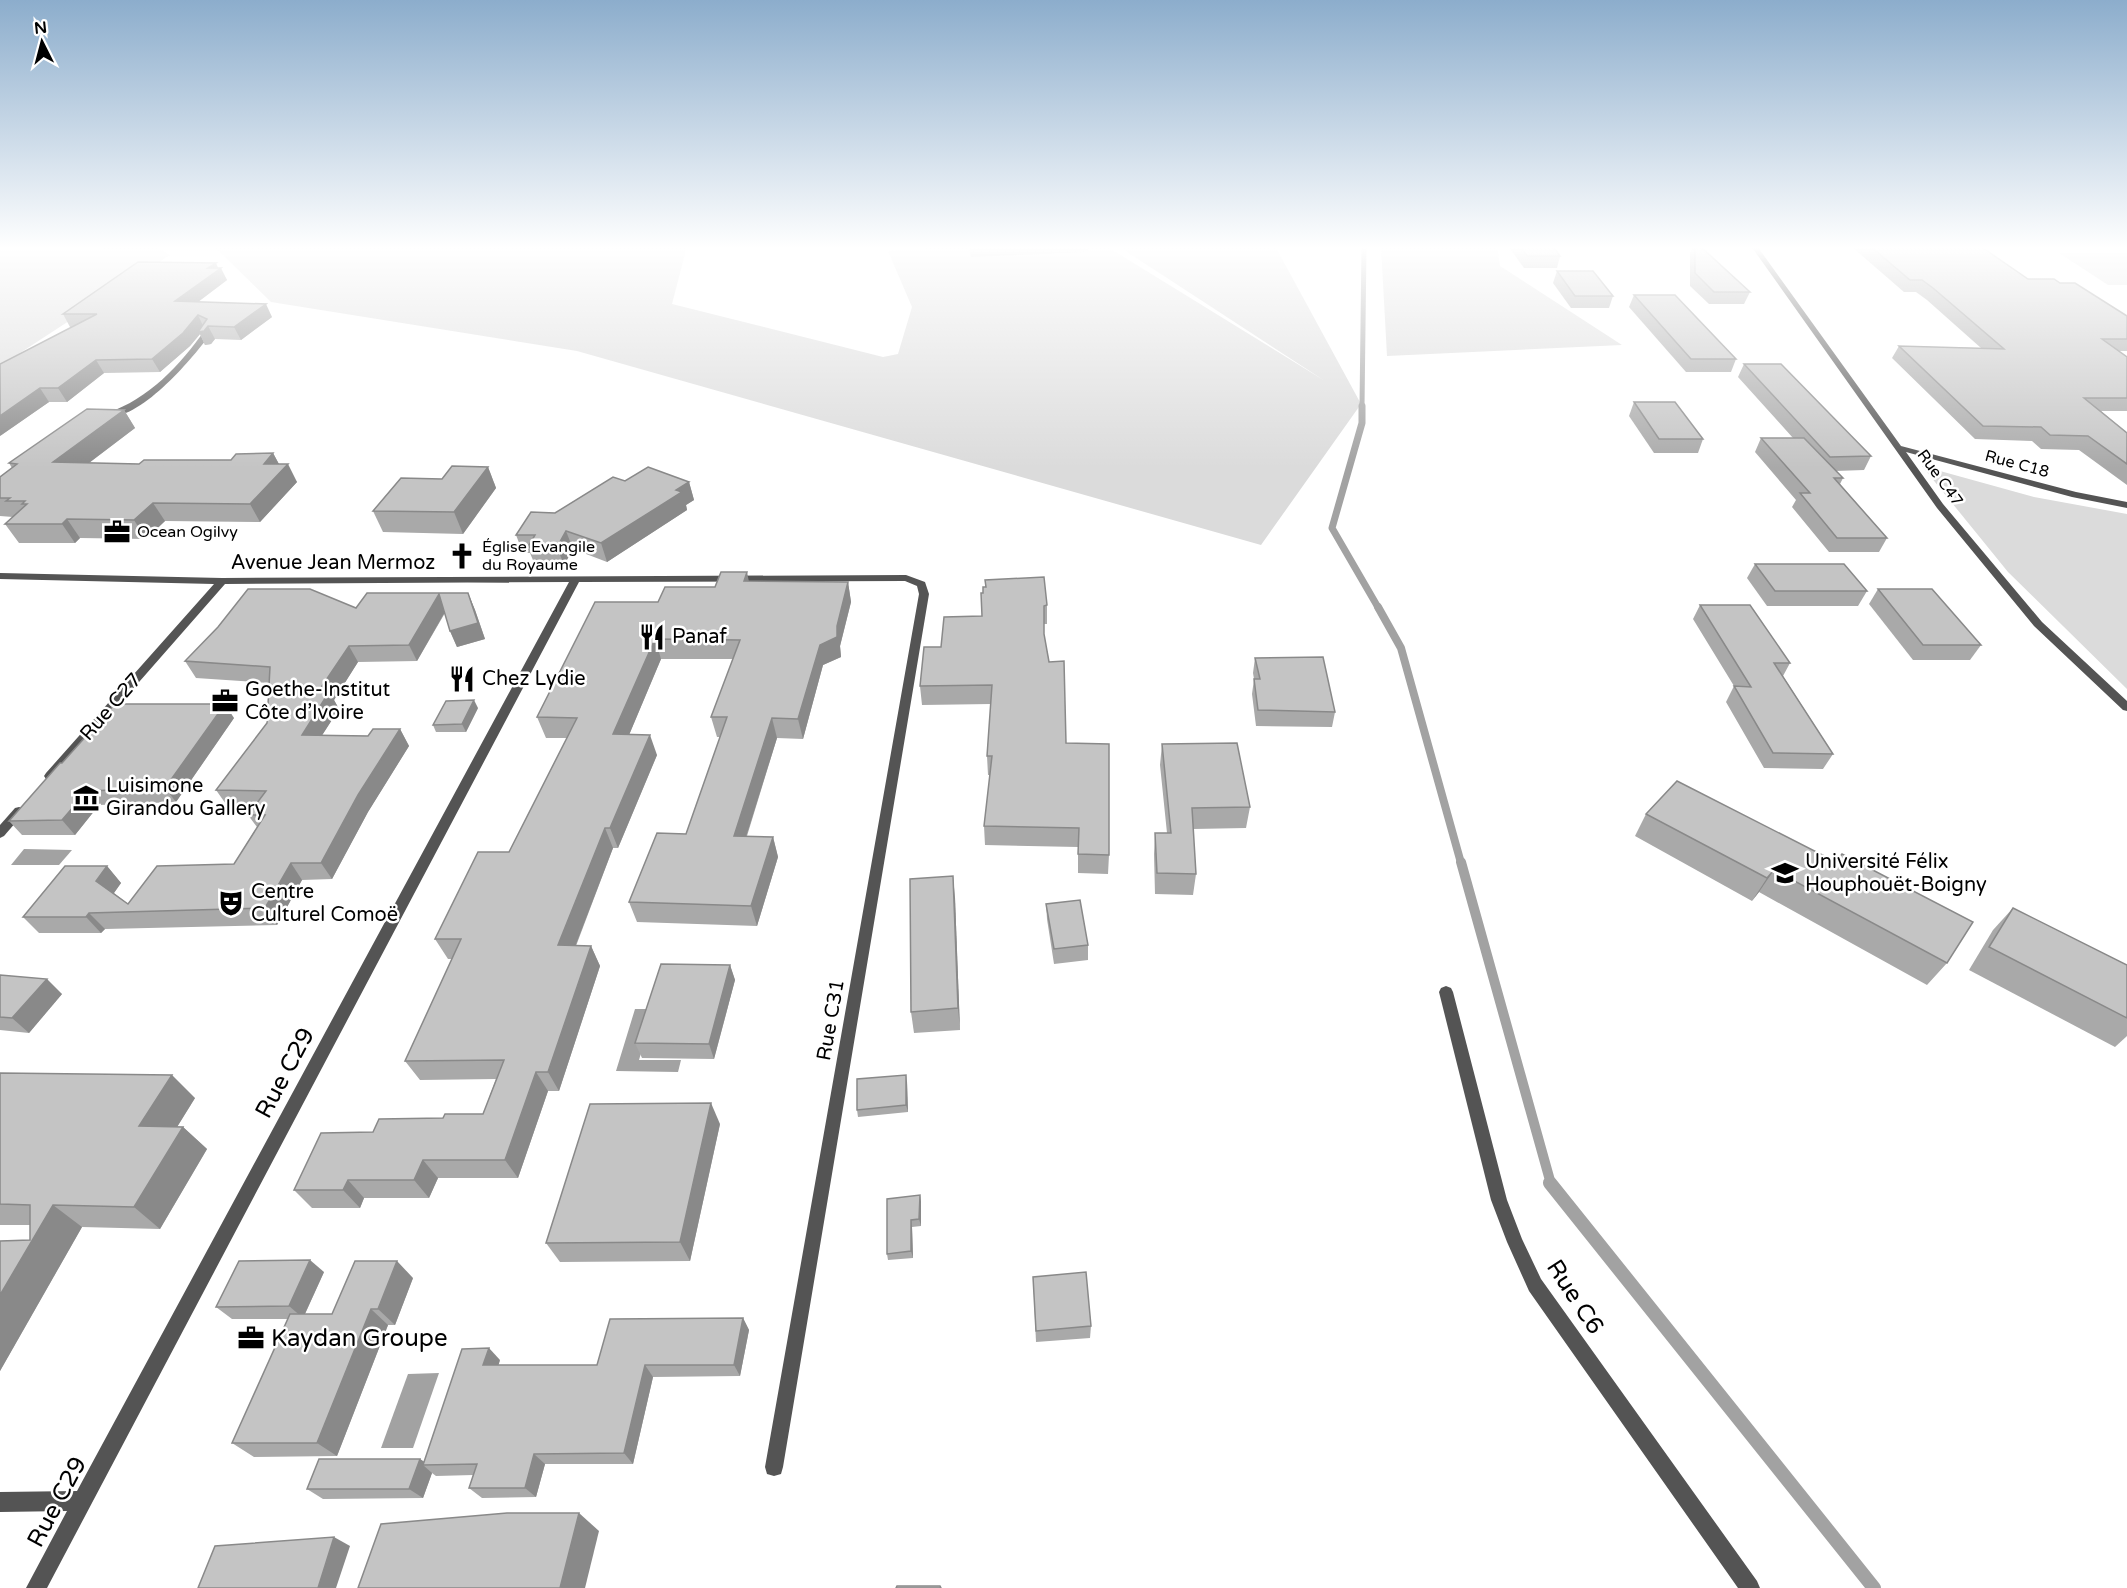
<svg xmlns="http://www.w3.org/2000/svg" width="2127" height="1588" font-family="'Varela Round',sans-serif">
<style>
.green{fill:#dbdbdb}
.water{fill:#a2a2a2}
.lines{fill:none;stroke-linecap:round;stroke-linejoin:round}
.stream-far4{stroke:#a2a2a2;stroke-width:5}
.stream-far3{stroke:#a2a2a2;stroke-width:7}
.stream-far2{stroke:#a2a2a2;stroke-width:8}
.stream-far1{stroke:#a2a2a2;stroke-width:10}
.stream{stroke:#a2a2a2;stroke-width:14}
.street{fill:#545454;fill-rule:evenodd}
.wall{fill:#a9a9a9}
.shaded-wall{fill:#898989}
.building{fill:#c4c4c4;stroke:#898989;stroke-width:1.5}
.labels{text-anchor:middle;dominant-baseline:central;stroke-width:5;stroke-linejoin:round;paint-order:stroke}
.far-street-label{font-size:16px;fill:#000;stroke:#fff}
.far-poi-label{font-size:16px;fill:#000;stroke:#fff;text-anchor:start}
.street-label{font-size:20px;fill:#000;stroke:#fff}
.poi-label{font-size:20px;fill:#000;stroke:#fff;text-anchor:start}
.near-street-label{font-size:24px;fill:#000;stroke:#fff}
.near-poi-label{font-size:24px;fill:#000;stroke:#fff;text-anchor:start}
</style>
<rect width="100%" height="100%" fill="#fff"/>
<g class="green">
<path d="M124,246H155L170,255L0,366V250H93Z"/>
<path d="M214,246H687L672,304L883,357L898,354L912,307L888,251L926,249V246H1106L1325,381L1118,246H1275L1361,404L1261,545L577,351L271,302Z"/>
<path d="M1381,246H1497L1500,266L1622,345L1387,356Z"/>
<path d="M2059,253H2127V285H2108Z"/>
<path d="M1922,466L2034,497L2127,514V689L2008,572Z"/>
</g>
<g class="water">
<path d="M24,849L72,850L59,865H11Z"/>
<path d="M635,1009H654L639,1060H681L678,1072L616,1071Z"/>
<path d="M439,1373L413,1448H381L408,1374Z"/>
</g>
<g class="lines">
<path class="stream-far4" d="M1362,407L1364,246"/>
<path class="stream-far3" d="M1362,406V423L1332,528L1379,609"/>
<path class="stream-far2" d="M1378,607L1401,648L1461,863"/>
<path class="stream-far1" d="M1461,862L1551,1184"/>
<path class="stream" d="M1550,1183L1874,1588"/>
<g class="street">
<path d="M1751,246H1757L1901,446L2076,492L2127,502V508L2072,497L1906,452L1943,504L2042,622L2127,701V711L2123,710L2034,626L1937,508Z"/>
<path d="M205,330L212,332C193,358 142,419 107,417V413C149,399 180,365 205,330Z"/>
<path d="M0,573L222,578L906,575L925,582L929,594L783,1467L781,1474L774,1476L767,1474L765,1467L919,594L917,586L905,581L579,582L47,1588H26L67,1511L0,1512V1492L77,1491L569,582L225,584L54,779H46L44,776L46,773L214,584L0,579Z"/>
<path d="M19,807L23,808L25,811L23,814L4,836L0,838V825L15,808Z"/>
<path d="M1446,986L1451,988L1453,992L1507,1200L1522,1239L1541,1279L1757,1581L1760,1588H1738L1529,1291L1507,1242L1491,1200L1439,992L1441,988Z"/>
</g>
</g>
<g class="wall">
<path d="M969,246H1088V252L971,257Z"/>
<path d="M1508,246H1553L1560,256L1557,268H1524Z"/>
<path d="M1693,246H1700L1750,292L1744,304H1709L1690,286V253Z"/>
<path d="M1853,246H1980L2028,279L2060,283L2127,316V351H2119L2127,357V411H2101L2127,433V485L2079,450L2041,449L2032,441L1975,439L1892,358L1899,346L1981,348L1927,300L1916,292H1904L1852,247Z"/>
<path d="M219,268L227,280L198,302L272,317L241,340L215,339L211,344L205,345L200,334L190,346L160,372L104,373L67,402H49L0,436L72,327H70L63,314Z"/>
<path d="M1557,271L1613,296L1609,308H1571L1553,283Z"/>
<path d="M1634,295L1736,359L1731,372H1686L1629,307Z"/>
<path d="M1744,364L1871,456L1864,470L1835,471L1843,478L1840,484L1887,538L1879,552H1829L1792,507L1796,500L1755,452L1761,438H1793L1738,377Z"/>
<path d="M1634,402L1703,439L1698,453H1654L1629,416Z"/>
<path d="M124,410L135,428L89,463L139,464L231,460L273,453L279,464L297,482L260,522L165,521L146,539L80,538L75,543H19L5,524L13,517L0,516V477L12,468L9,463Z"/>
<path d="M488,467L496,488L463,534L383,532L373,511L442,479Z"/>
<path d="M625,481L689,482L694,500L686,505L687,510L607,562L573,549L564,565H535L530,553H523L516,535L555,513Z"/>
<path d="M1755,564L1867,591L1858,606H1767L1747,578Z"/>
<path d="M985,580L1047,605V624H1044V636L1066,743L1109,855L1108,874L1078,873V847L985,845L984,826L990,775H988L987,756L991,704L922,705L920,686L941,647L982,616L983,593L985,587Z"/>
<path d="M749,581L848,582L851,602L840,646L841,657L823,665L803,739L777,738L747,836L773,837L778,857L757,926L637,922L629,902L686,834L720,737H717L711,717L733,659H661L629,735L657,755L618,848H613L576,946H591L600,966L559,1091H548L518,1178H438L429,1198H364L360,1208H312L294,1190L373,1132L443,1118L483,1114L496,1079L420,1080L405,1061L452,959H448L435,939L509,852L567,738H546L537,717L658,602L715,587Z"/>
<path d="M1878,589L1981,645L1970,660H1913L1869,604Z"/>
<path d="M468,593L475,610L485,639L457,647L450,631L445,613L417,661L358,662L334,700L339,709L322,735L368,736L400,729L409,746L368,812L332,879L302,880L277,925L105,929L101,933H39L23,917L107,866L121,883L114,893L128,904L234,864L257,827L248,815L254,807H228L216,790L267,723L269,683L196,678L185,661L356,608Z"/>
<path d="M1700,605L1790,663L1783,676L1833,754L1823,769L1764,768L1726,702L1734,686L1693,619Z"/>
<path d="M1255,658L1335,712L1332,727L1256,726L1252,694L1254,679L1253,673Z"/>
<path d="M478,708L466,732H436L433,725Z"/>
<path d="M234,718L176,802L99,805L75,835H22L9,821L62,763Z"/>
<path d="M1162,744L1250,807L1246,828L1193,829L1196,874L1193,895L1155,894L1154,854L1155,833H1167L1160,765Z"/>
<path d="M1677,781L1947,963L1927,985L1759,892L1752,901L1635,836L1646,814Z"/>
<path d="M955,898L960,1030L914,1033L911,1012Z"/>
<path d="M1046,904L1088,945V960L1054,964L1047,919Z"/>
<path d="M2013,908L2127,965V1036L2115,1047L1969,970L1993,930Z"/>
<path d="M730,965L735,980L714,1059L642,1058L635,1043Z"/>
<path d="M0,975L62,994L29,1033L0,1030Z"/>
<path d="M0,1073L195,1098L177,1127H183L207,1149L160,1229L82,1227L0,1371V1241L30,1240V1225H0Z"/>
<path d="M907,1082L908,1112L858,1117L857,1110Z"/>
<path d="M720,1124L690,1261L560,1262L546,1243Z"/>
<path d="M920,1195L921,1202V1226L912,1227L913,1258L888,1260L887,1254Z"/>
<path d="M324,1272L305,1314H332L413,1278L395,1325H388L337,1456L254,1457L232,1443L288,1319H232L216,1307Z"/>
<path d="M1033,1277L1091,1326L1090,1338L1036,1342Z"/>
<path d="M743,1318L749,1330L740,1376L653,1377L633,1464H545L536,1497L482,1498L469,1488L473,1475L436,1476L432,1473L423,1498L323,1499L307,1489L420,1459L424,1462L500,1360L498,1365H597Z"/>
</g>
<g class="shaded-wall">
<path d="M216,263L219,270L221,268L227,280L182,314L175,301L208,268Z"/>
<path d="M266,304L272,317L241,340L234,327Z"/>
<path d="M198,315L204,328L208,326L215,339L211,344L205,345L200,334L190,346L160,372L152,359Z"/>
<path d="M96,360L104,373L67,402L58,388Z"/>
<path d="M40,388L49,402L0,436V416Z"/>
<path d="M124,410L135,428L65,481L53,462Z"/>
<path d="M273,453L282,470L288,464L297,482L260,522L250,504L264,464Z"/>
<path d="M488,467L496,488L463,534L454,512Z"/>
<path d="M689,482L694,500L686,505L687,510L607,562L601,543L676,490Z"/>
<path d="M153,503L165,521L146,539L134,520Z"/>
<path d="M67,519L80,538L75,543L62,524Z"/>
<path d="M566,531L573,549L564,565L557,547Z"/>
<path d="M747,572L751,592L744,581Z"/>
<path d="M848,582L851,602L840,646L841,657L823,665L803,739L798,719L820,645L837,626Z"/>
<path d="M468,593L475,610L485,639L457,647L450,631Z"/>
<path d="M439,594L446,610L417,661L409,645Z"/>
<path d="M655,639L661,659L621,754L613,734Z"/>
<path d="M349,646L358,662L334,700L339,709L312,751L302,735L318,692Z"/>
<path d="M474,700L478,708L466,732L462,724Z"/>
<path d="M225,704L234,718L176,802L165,788Z"/>
<path d="M772,718L777,738L740,856L734,836Z"/>
<path d="M400,729L409,746L368,812L332,879L321,863L358,795Z"/>
<path d="M650,735L657,755L618,848L610,828Z"/>
<path d="M87,791L99,805L75,835L62,820Z"/>
<path d="M605,828L613,848L568,965L558,945Z"/>
<path d="M773,837L778,857L757,926L751,906Z"/>
<path d="M291,863L302,880L277,925L265,908Z"/>
<path d="M107,866L121,883L111,897L96,881Z"/>
<path d="M1774,870L1759,892L1752,901L1767,878Z"/>
<path d="M953,876L955,898L960,1030L958,1008Z"/>
<path d="M89,913L105,929L101,933L86,917Z"/>
<path d="M591,946L600,966L559,1091L548,1072Z"/>
<path d="M730,965L735,980L714,1059L709,1044Z"/>
<path d="M47,979L62,994L29,1033L12,1018Z"/>
<path d="M536,1072L548,1091L518,1178L505,1160Z"/>
<path d="M172,1075L195,1098L164,1148L139,1126Z"/>
<path d="M906,1075L907,1082L908,1112L906,1105Z"/>
<path d="M711,1103L720,1124L690,1261L680,1242Z"/>
<path d="M183,1127L207,1149L160,1229L134,1207Z"/>
<path d="M423,1160L438,1178L429,1198L414,1180Z"/>
<path d="M348,1180L364,1198L360,1208L343,1190Z"/>
<path d="M920,1195L921,1202V1226L919,1219Z"/>
<path d="M53,1205L82,1227L0,1371V1295Z"/>
<path d="M911,1220L912,1227L913,1258L911,1251Z"/>
<path d="M310,1260L324,1272L303,1318L289,1306Z"/>
<path d="M397,1261L413,1278L395,1325L378,1309Z"/>
<path d="M371,1309L388,1325L337,1456L317,1443Z"/>
<path d="M743,1318L749,1330L740,1376L734,1365Z"/>
<path d="M489,1348L500,1360L495,1377L483,1365Z"/>
<path d="M645,1365L653,1377L633,1464L624,1453Z"/>
<path d="M534,1454L545,1464L536,1497L525,1488Z"/>
<path d="M420,1459L429,1465H423L432,1473L423,1498L409,1489Z"/>
<path d="M579,1513L599,1531L585,1588H560Z"/>
<path d="M334,1537L350,1546L336,1588H318Z"/>
</g>
<g class="building">
<path d="M1520,246H1553L1560,256H1527Z"/>
<path d="M1695,246H1700L1750,292H1714L1695,273Z"/>
<path d="M1870,246H1980L2028,279H2054L2060,283H2075L2127,316V339H2102L2127,357V398H2084L2127,433V464L2088,436L2050,435L2041,427L1983,426L1899,346L2004,349L1933,288L1922,280H1910Z"/>
<path d="M138,262L216,263L208,268H221L175,301L266,304L234,327L208,326L204,331L198,332L207,319L198,315L183,333L152,359L96,360L58,388H40L0,416V364L97,314H63Z"/>
<path d="M1557,271H1593L1613,296H1575Z"/>
<path d="M1634,295H1675L1736,359H1691Z"/>
<path d="M1744,364H1781L1871,456L1830,457Z"/>
<path d="M1634,402H1675L1703,439H1659Z"/>
<path d="M87,409L124,410L53,462L139,464L144,460H231L236,454L273,453L264,464H288L250,504L153,503L134,520L67,519L62,524H5L27,504H22L25,501H6L10,498H0V477L17,464L9,463Z"/>
<path d="M1761,438H1804L1843,478H1834L1887,538H1837L1800,493H1810Z"/>
<path d="M452,466L488,467L454,512L373,511L401,478L442,479Z"/>
<path d="M648,467L689,482L676,490L682,492L601,543L566,531L557,547H528L535,535H516L531,512L555,513L613,477L625,481Z"/>
<path d="M1755,564H1844L1867,591H1775Z"/>
<path d="M721,572H747L744,581L848,582L837,626V637L820,645L798,719L772,718L734,836L773,837L751,906L629,902L657,833L686,834L727,717H711L740,640L655,639L613,734L650,735L610,828H605L558,945L591,946L548,1072H536L505,1160H423L414,1180H348L343,1190H294L321,1133L373,1132L379,1119L443,1118L445,1114H483L504,1060L405,1061L461,939H435L478,852H509L577,718L537,717L595,602H658L665,587H715Z"/>
<path d="M1044,577L1047,605L1044,606V634L1049,662L1064,661L1066,743L1109,744V855L1078,854L1079,828L984,826L992,756H987L992,685L920,686L924,647H941L944,617L982,616L981,593H983V587H986L985,580Z"/>
<path d="M248,589H310L356,608L367,593H468L478,623L450,631L439,594L409,645L349,646L318,692H329L302,735L368,736L373,729H400L358,795L321,863H291L265,908L89,913L86,917H23L65,866H107L96,881L128,904L157,866L234,864L265,815H248L266,791L216,790L267,723L270,667L185,661L218,627Z"/>
<path d="M1878,589H1932L1981,645H1923Z"/>
<path d="M1700,605H1750L1790,663H1774L1833,754L1773,753L1734,686L1751,687Z"/>
<path d="M1323,657L1335,712L1258,710L1254,679H1260L1255,658Z"/>
<path d="M474,700L462,724L433,725L446,701Z"/>
<path d="M115,704H225L165,788L87,791L62,820L9,821L60,763H62Z"/>
<path d="M1237,743L1250,807L1192,808L1196,874L1157,873L1155,833H1171L1162,744Z"/>
<path d="M1677,781L1836,862L1842,854L1973,922L1947,963L1774,870L1767,878L1646,814Z"/>
<path d="M953,876L958,1008L911,1012L910,879Z"/>
<path d="M1080,900L1088,945L1054,949L1046,904Z"/>
<path d="M2013,908L2127,965V1018L1989,947Z"/>
<path d="M661,964L730,965L709,1044L635,1043Z"/>
<path d="M0,975L47,979L12,1018L0,1017Z"/>
<path d="M0,1073L172,1075L139,1126L183,1127L134,1207L53,1205L0,1295V1241L30,1240V1205L0,1204Z"/>
<path d="M906,1075V1105L857,1110V1079Z"/>
<path d="M711,1103L680,1242L546,1243L590,1104Z"/>
<path d="M920,1195L919,1219L911,1220V1251L887,1254V1199Z"/>
<path d="M310,1260L289,1306L216,1307L239,1261Z"/>
<path d="M355,1261H397L378,1309H371L317,1443H232L290,1314H332Z"/>
<path d="M1086,1272L1091,1326L1036,1331L1033,1277Z"/>
<path d="M743,1318L734,1365H645L624,1453L534,1454L525,1488H469L477,1464L423,1465L462,1349L489,1348L483,1365H597L610,1319Z"/>
<path d="M319,1459H420L409,1489H307Z"/>
<path d="M507,1513H579L560,1588H358L381,1524Z"/>
<path d="M334,1537L318,1588H198L215,1546Z"/>
<path d="M897,1586H940L941,1588H896Z"/>
</g>
<linearGradient id="sky" x2="0" y2="1"><stop stop-color="#8cadcc"/><stop offset="0.53" stop-color="#fff"/><stop offset="1" stop-color="#fff" stop-opacity="0"/></linearGradient>
<rect width="2127" height="468" fill="url(#sky)"/>
<defs>
<g id="office-bare" transform="scale(2.07)"><path d="M-6-3h4V-5.5h4V-3h4V5H-6ZM-1-4.5V-3h2v-1.5ZM-6 0V1H6V0Z" fill="#000" stroke="#fff" stroke-width="2.5" paint-order="stroke"/></g>
<g id="church-bare" transform="scale(2.07)"><path d="M-1.2-6h2.4v3.5h3.3v2.4h-3.3V6h-2.4V-.1h-3.3v-2.4h3.3Z" fill="#000" stroke="#fff" stroke-width="2.5" paint-order="stroke"/></g>
<g id="restaurant-bare" transform="scale(2.07)"><path d="M-5-6h1v4h1v-4h1v4h1v-4h1v5L-1.5 .5V6h-2V.5L-5-1ZM5-6V6H3V1.5H1.5Q1.5-4 5-6Z" fill="#000" stroke="#fff" stroke-width="2.5" paint-order="stroke"/></g>
<g id="museum-bare" transform="scale(2.07)"><path d="M0-6L6-3V-2H-6V-3ZM-5-1h2V3h-2ZM-1-1h2V3h-2ZM3-1h2V3H3ZM-6 4H6V6H-6Z" fill="#000" stroke="#fff" stroke-width="2.5" paint-order="stroke"/></g>
<g id="university-bare" transform="scale(2.07)"><path d="M0-5L7-2L0 1L-7-2ZM-4 1L0 2.5L4 1V4Q0 6-4 4Z" fill="#000" stroke="#fff" stroke-width="2.5" paint-order="stroke"/></g>
<g id="theatre-bare" transform="scale(2.07)"><path d="M-5-5.5Q0-4 5-5.5V0Q5 5 0 6Q-5 5-5 0ZM-3.3-2.5H-1v1.5H-3.3ZM1-2.5H3.3v1.5H1ZM-2.8 1Q0 5.5 2.8 1Z" fill="#000" stroke="#fff" stroke-width="2.5" paint-order="stroke"/></g>
</defs>
<g fill-rule="evenodd">
<use href="#office-bare" x="117" y="532"/>
<use href="#church-bare" x="462" y="556"/>
<use href="#restaurant-bare" x="652" y="637"/>
<use href="#restaurant-bare" x="462" y="679"/>
<use href="#office-bare" x="225" y="701"/>
<use href="#museum-bare" x="86" y="798"/>
<use href="#university-bare" x="1785" y="873"/>
<use href="#theatre-bare" x="231" y="903"/>
<use href="#office-bare" x="251" y="1338"/>
</g>
<g class="labels">
<g class="far-street-label">
<text transform="translate(2017 464) rotate(15)">Rue C18</text>
<text transform="translate(1940 478) rotate(54)">Rue C47</text>
</g>
<g class="far-poi-label">
<text x="137" y="532">Ocean Ogilvy</text>
<text x="482" y="547">Église Evangile<tspan x="482" dy="18">du Royaume</tspan></text>
</g>
<g class="street-label">
<text x="333" y="563">Avenue Jean Mermoz</text>
<text transform="translate(111 707) rotate(-49)">Rue C27</text>
<text transform="translate(831 1020) rotate(-80)">Rue C31</text>
</g>
<g class="poi-label">
<text x="672" y="637">Panaf</text>
<text x="482" y="679">Chez Lydie</text>
<text x="245" y="690">Goethe-Institut<tspan x="245" dy="23">Côte d’Ivoire</tspan></text>
<text x="106" y="786">Luisimone<tspan x="106" dy="23">Girandou Gallery</tspan></text>
<text x="1805" y="862">Université Félix<tspan x="1805" dy="23">Houphouët-Boigny</tspan></text>
<text x="251" y="892">Centre<tspan x="251" dy="23">Culturel Comoë</tspan></text>
</g>
<g class="near-street-label">
<text transform="translate(285 1073) rotate(-62)">Rue C29</text>
<text transform="translate(1575 1297) rotate(57)">Rue C6</text>
<text transform="translate(57 1502) rotate(-62)">Rue C29</text>
</g>
<g class="near-poi-label">
<text x="271" y="1338">Kaydan Groupe</text>
</g>
</g>
<g transform="translate(42 42) rotate(354)" stroke="#ffffff" stroke-width="4.5" paint-order="stroke">
<path d="M0-4.5L10 22L0 15L-10 22Z" fill="#000000"/>
<text y="-9" font-size="16" font-weight="bold" text-anchor="middle" fill="#000000">N</text>
</g>
</svg>
